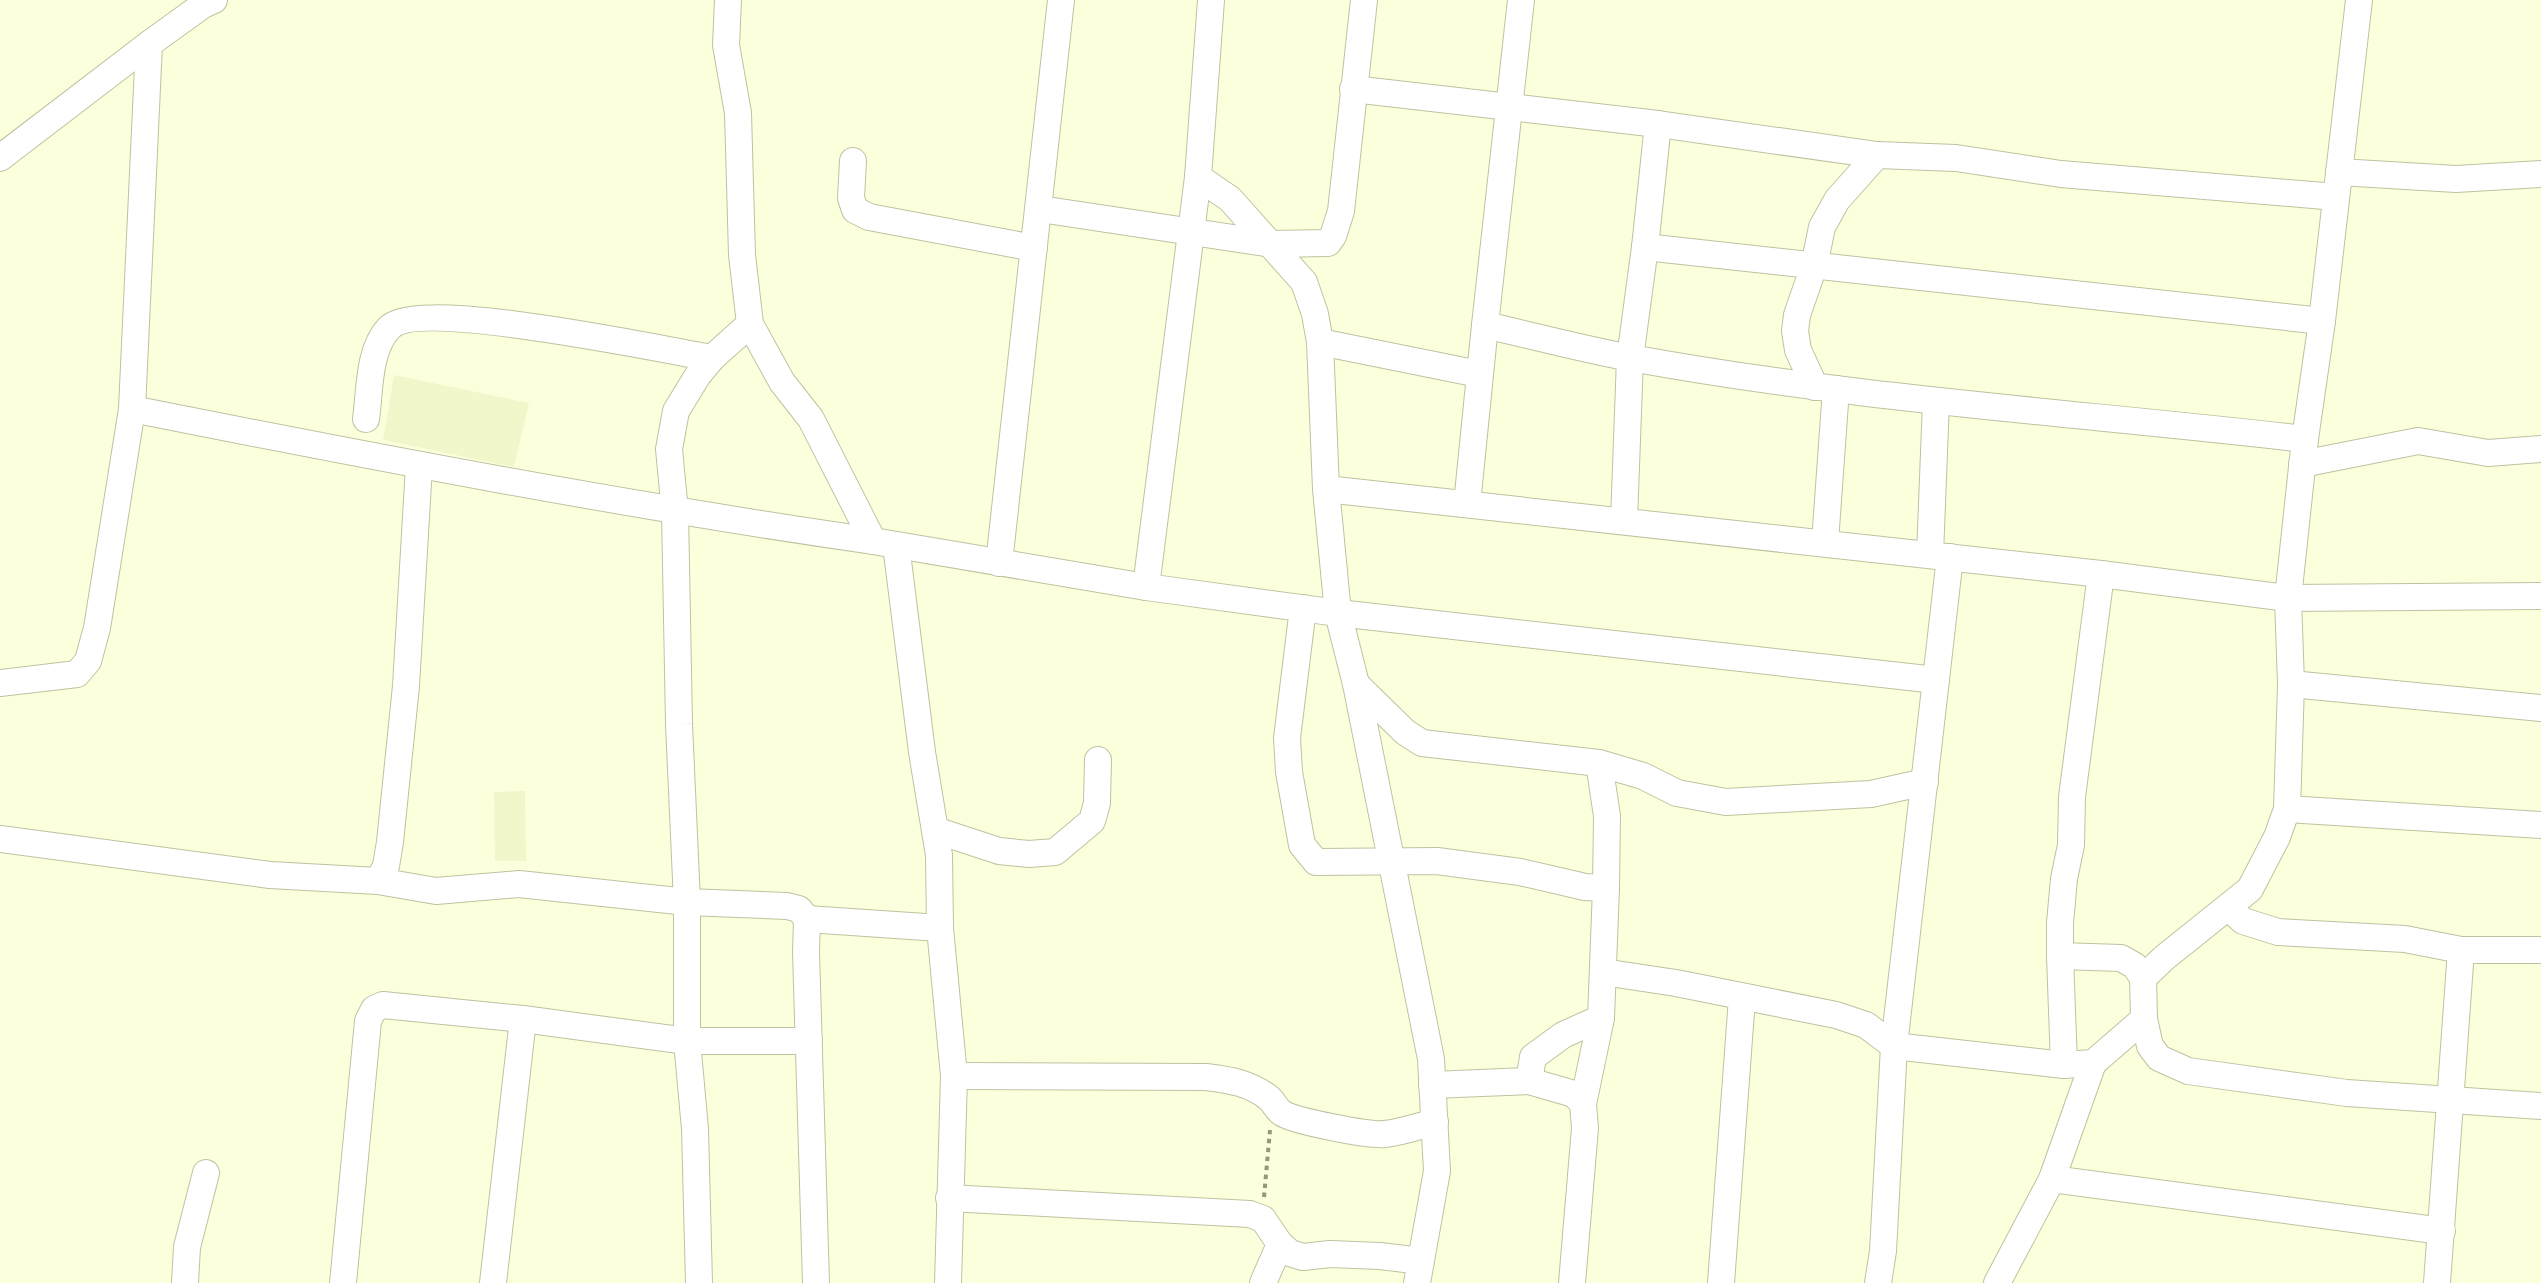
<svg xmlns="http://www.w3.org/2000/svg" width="2541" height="1283" font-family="Manrope,sans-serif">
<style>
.built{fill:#f3f6cb}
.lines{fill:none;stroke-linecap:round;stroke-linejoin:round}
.minor-casing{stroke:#bfc2a0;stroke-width:28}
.path{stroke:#94967e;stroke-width:4;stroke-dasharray:4.5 4.5;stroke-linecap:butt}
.minor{stroke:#fff;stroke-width:26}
</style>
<rect width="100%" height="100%" fill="#fcffdc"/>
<g class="built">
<path d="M394,375L529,403L514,467L383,440Z"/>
<path d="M525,791L526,861H495L494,792Z"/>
</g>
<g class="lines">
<g class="minor-casing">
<g id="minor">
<path d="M728,0L726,45L738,113L742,255L750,324L782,382L811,419L873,541L1146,587L1338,613L1326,489"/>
<path d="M1211,0L1198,177L1230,199L1304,282L1315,314L1320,342L1326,489L2101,574L2072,797L2071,845L2064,879L2060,923V956L2121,958L2135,966L2143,978L2144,1019L2150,1046L2159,1058L2188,1071L2347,1093L2541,1106"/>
<path d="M1521,0L1485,325C1534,336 1582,349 1631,358C1854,399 2080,413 2305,439"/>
<path d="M149,44L132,409C378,458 624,505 873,541"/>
<path d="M1353,89L1658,124L1877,155"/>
<path d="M0,158L149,44L203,5L214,0"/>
<path d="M853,161L851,198L855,210L869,217L1034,248"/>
<path d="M2339,172L2456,179L2541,174"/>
<path d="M1040,209L1272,244L1328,243L1333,236L1341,211L1364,0"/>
<path d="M1645,247L1658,124"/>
<path d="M1320,342L1479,374"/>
<path d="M1815,387L1798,350L1795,331L1797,315L1814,266L1822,227L1837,200L1877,155L1956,158L2061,174L2336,197"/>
<path d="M366,419C370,391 368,350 389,328C417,297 664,350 712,358"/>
<path d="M2302,464L2418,441L2488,453L2541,449"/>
<path d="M1467,504L1485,325"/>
<path d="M1624,521L1630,358L1645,247L2322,321"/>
<path d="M1825,542L1836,389"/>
<path d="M896,545L922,752L939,855L940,928L954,1076L948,1283"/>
<path d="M1930,555L1936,401"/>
<path d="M1950,557L1894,1046L2064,1065L2093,1063L2144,1019"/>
<path d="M999,563L1061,0"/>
<path d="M2101,574L2288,598L2541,596"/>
<path d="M1146,587L1198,177"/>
<path d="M1303,608L1287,738L1289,772L1302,845L1316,862L1437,861L1520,872L1585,887L1606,888L1607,816L1599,763"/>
<path d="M0,683L77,674L88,661L97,628L132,409"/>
<path d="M1356,684L1405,732L1422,743L1599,763L1643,776L1677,793L1726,802L1871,794L1925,782"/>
<path d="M2291,684L2541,708"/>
<path d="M2287,809L2541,825"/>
<path d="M935,830L999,851L1029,854L1055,852L1092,821L1097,803L1098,760"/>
<path d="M0,839L270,875L378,881L386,866L390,842L406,686L419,466"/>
<path d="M378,881L436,891L519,884L687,902L787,906L799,909L807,919L806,952L816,1283"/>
<path d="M2229,908L2243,921L2278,932L2405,939L2461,950H2541"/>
<path d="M807,919L940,928"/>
<path d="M2060,956L2064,1065"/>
<path d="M1603,972L1676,983L1836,1015L1866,1025L1894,1046L1883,1251L1878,1283"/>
<path d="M2143,978L2164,958L2250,889L2277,837L2287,809L2291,684L2288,598L2305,439L2322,321L2359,0"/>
<path d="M954,1076L1206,1077C1230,1080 1251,1083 1270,1099C1274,1103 1277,1110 1282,1113C1294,1121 1370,1136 1385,1134C1402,1132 1419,1126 1435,1122"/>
<path d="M1529,1081L1574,1094L1583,1104L1585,1128L1572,1283"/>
<path d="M1432,1085L1529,1081L1533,1057L1563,1035L1601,1018"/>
<path d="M1583,1104L1601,1018L1606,888"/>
<path d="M2052,1179L2442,1231"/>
<path d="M949,1198L1250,1214L1263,1219L1280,1244L1290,1253L1303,1257L1330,1254L1380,1256L1421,1261"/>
<path d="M185,1283L187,1247L206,1173"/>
<path d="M343,1283L368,1021L374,1009L383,1005L523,1019L687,1041H809"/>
<path d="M493,1283L523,1019"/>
<path d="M699,1283L695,1129L687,1041V902L679,724L675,512L669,449L676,411L698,375L712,358L750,324"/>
<path d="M1263,1283L1280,1244"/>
<path d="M1417,1283L1437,1171L1431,1059L1356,684L1338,613L1936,680"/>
<path d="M1721,1283L1742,998"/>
<path d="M1997,1283L2052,1179L2093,1063"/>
<path d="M2437,1283L2461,950"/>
</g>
</g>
<path class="path" d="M1264,1197L1270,1130"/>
<use href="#minor" class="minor"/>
</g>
</svg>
